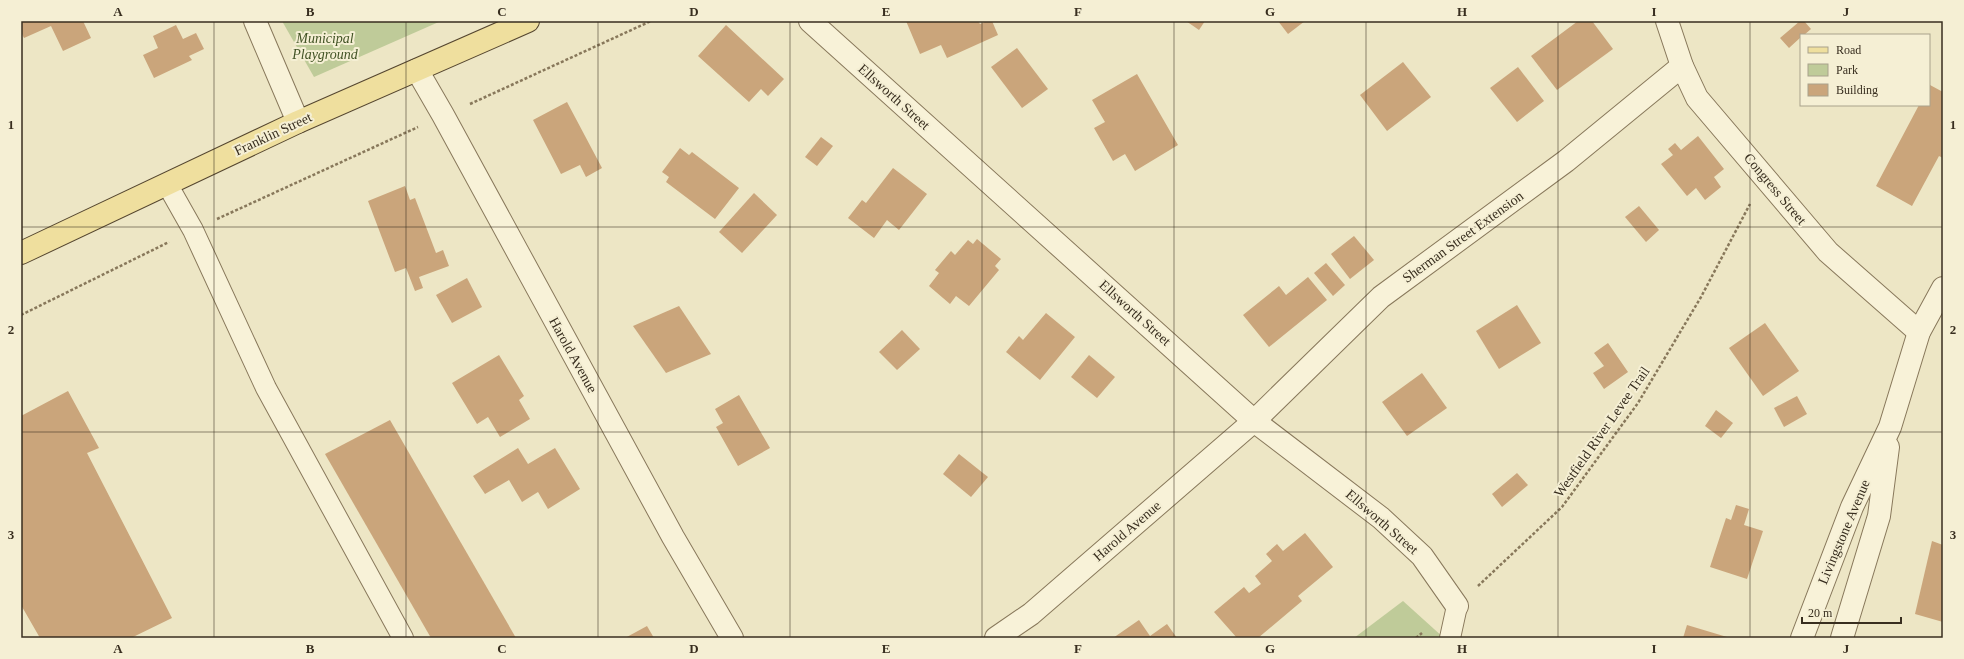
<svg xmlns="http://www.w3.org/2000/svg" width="1964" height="659" font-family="Georgia,serif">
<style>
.green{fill:#bfcb99}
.building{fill:#caa57b}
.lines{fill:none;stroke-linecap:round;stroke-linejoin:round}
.lane-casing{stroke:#88785b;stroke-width:22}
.street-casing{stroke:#88785b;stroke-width:24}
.primary-casing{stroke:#55462f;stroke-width:24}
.path{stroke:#88785b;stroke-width:2.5;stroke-dasharray:3 2;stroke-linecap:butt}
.lane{stroke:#f8f2d8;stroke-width:20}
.street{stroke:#f8f2d8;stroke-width:22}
.primary{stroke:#efdf9e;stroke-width:22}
.grid{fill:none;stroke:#382e1f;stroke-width:1;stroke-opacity:0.55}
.labels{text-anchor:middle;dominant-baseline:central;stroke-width:4;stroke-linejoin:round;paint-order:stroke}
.park-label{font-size:14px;font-style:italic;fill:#435426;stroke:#f5efd4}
.street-label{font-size:14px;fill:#382e1f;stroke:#f5efd4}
.neatline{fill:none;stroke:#382e1f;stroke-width:1.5}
.grid-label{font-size:13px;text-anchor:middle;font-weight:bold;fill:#382e1f}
</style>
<rect width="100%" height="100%" fill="#ede6c5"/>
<g class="green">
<path d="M282,21H441L314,77Z"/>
<path d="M1403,601L1444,638H1354Z"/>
</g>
<g class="building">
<path d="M21,21H83L91,38L63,51L51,26L24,38L21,32Z"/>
<path d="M906,21H978L980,24L987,21H992L998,35L947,58L941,45L920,54Z"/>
<path d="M1186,21H1205L1199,30Z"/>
<path d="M1278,21H1305L1288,34Z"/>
<path d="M1578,21H1592L1613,49L1557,90L1531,56Z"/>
<path d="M1800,21H1804L1811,29L1804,35H1801V37L1789,48L1780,38Z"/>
<path d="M176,25L183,39L196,33L204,49L189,56L192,60L154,78L143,55L158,48L153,36Z"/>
<path d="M726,25L784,79L768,96L761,89L749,102L698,56Z"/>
<path d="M1017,48L1048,89L1022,108L991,67Z"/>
<path d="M1403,62L1431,97L1387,131L1360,95Z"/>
<path d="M1518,67L1544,101L1517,122L1490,88Z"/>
<path d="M1137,74L1178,145L1135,171L1125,154L1113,161L1094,128L1105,122L1092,100Z"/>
<path d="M1930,85L1943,92V158L1939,156L1912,206L1876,186L1919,105H1929Z"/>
<path d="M567,102L602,168L586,177L580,165L561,174L533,120Z"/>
<path d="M1698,136L1724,169L1714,177L1721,187L1705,200L1696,188L1687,196L1661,164L1673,155L1668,149L1675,143L1681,150Z"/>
<path d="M821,137L833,146L817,166L805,157Z"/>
<path d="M680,148L689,155L692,152L739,188L715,219L666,182L669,177L662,172Z"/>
<path d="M893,168L927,194L899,230L887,220L874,238L848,218L862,200L866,203Z"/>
<path d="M405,186L410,200L415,198L436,253L443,250L449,266L419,277L423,288L415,291L406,268L395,272L368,201Z"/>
<path d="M754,193L777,215L742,253L719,232Z"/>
<path d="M1639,206L1659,230L1646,242L1625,217Z"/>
<path d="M1354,236L1374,260L1350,279L1331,254Z"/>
<path d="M977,239L1001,259L995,266L999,270L969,306L956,296L950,304L929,286L939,273L935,270L951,251L955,255L968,240L973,244Z"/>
<path d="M1326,263L1345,285L1333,296L1314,273Z"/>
<path d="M1308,277L1327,300L1269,347L1243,315L1279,286L1286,295Z"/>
<path d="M467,278L482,307L452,323L436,295Z"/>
<path d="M1517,305L1541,343L1499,369L1476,331Z"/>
<path d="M679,306L711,354L666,373L633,326Z"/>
<path d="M1046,313L1075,337L1040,380L1006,352L1019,336L1023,340Z"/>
<path d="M1765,323L1799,371L1763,396L1729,348Z"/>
<path d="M902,330L920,349L897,370L879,352Z"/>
<path d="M1608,343L1628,372L1604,389L1593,373L1604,366L1594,353Z"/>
<path d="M499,355L524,396L519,400L530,419L500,437L488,417L477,424L452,383Z"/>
<path d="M1089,355L1115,377L1097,398L1071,377Z"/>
<path d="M1422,373L1447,408L1407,436L1382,402Z"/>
<path d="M68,391L99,448L87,453L172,618L131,638H40L21,605V416Z"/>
<path d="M739,395L770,448L738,466L716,427L723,423L715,409Z"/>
<path d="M1797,396L1807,414L1784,427L1774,408Z"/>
<path d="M1716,410L1733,423L1721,438L1705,426Z"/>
<path d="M390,420L516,638H431L325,454Z"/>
<path d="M518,448L528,464L555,448L580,489L548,509L538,492L522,502L509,480L485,494L473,476Z"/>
<path d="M959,454L988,477L971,497L943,474Z"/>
<path d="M1517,473L1528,485L1502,507L1492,494Z"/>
<path d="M1736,505L1749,509L1744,525L1763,531L1747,579L1710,567L1726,518L1731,520Z"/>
<path d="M1305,533L1333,567L1298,596L1302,601L1258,638H1237L1214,612L1244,587L1249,593L1261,584L1255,576L1272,561L1266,554L1277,544L1283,551Z"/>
<path d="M1932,541L1943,545V622L1915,614Z"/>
<path d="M1139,620L1150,636L1167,624L1177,638H1113Z"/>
<path d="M1687,625L1727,637V638H1683Z"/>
<path d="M647,626L654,638H625Z"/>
</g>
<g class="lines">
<g class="lane-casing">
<g id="lane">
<path d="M167,184L193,230L266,388L403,638"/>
<path d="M1450,638L1457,606"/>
</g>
</g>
<g class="street-casing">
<g id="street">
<path d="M255,21L298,122"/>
<path d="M810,21L1254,421L1381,518L1422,556L1457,606"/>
<path d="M1667,21L1682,66L1697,98L1828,252L1919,332"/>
<path d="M417,70L443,115L673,537L732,638"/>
<path d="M996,638L1031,614L1254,421L1381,297L1566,161L1682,66"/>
<path d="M1802,638L1852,507L1890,427L1919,332L1943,288"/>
<path d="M1842,638L1879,516L1888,447"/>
</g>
</g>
<g class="primary-casing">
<path id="primary" d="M21,253L298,122L528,21"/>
</g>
<g class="path">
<path d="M470,104L651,21"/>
<path d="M217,219L418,127"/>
<path d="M21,315L169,242"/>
<path d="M1478,586L1562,507L1638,403L1701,297L1750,204"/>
<path d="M1416,638L1422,633"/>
</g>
<use href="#lane" class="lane"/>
<use href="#street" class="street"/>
<use href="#primary" class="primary"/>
</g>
<path class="grid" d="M214,21V638M406,21V638M598,21V638M790,21V638M982,21V638M1174,21V638M1366,21V638M1558,21V638M1750,21V638M21,227H1943M21,432H1943"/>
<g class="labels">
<g class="park-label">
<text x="325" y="38">Municipal<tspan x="325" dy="16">Playground</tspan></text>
</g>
<g class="street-label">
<text transform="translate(894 97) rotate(42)">Ellsworth Street</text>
<text transform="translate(273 134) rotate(-25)">Franklin Street</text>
<text transform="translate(1775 189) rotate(50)">Congress Street</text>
<text transform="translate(1463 237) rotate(-36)">Sherman Street Extension</text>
<text transform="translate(1135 313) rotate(42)">Ellsworth Street</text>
<text transform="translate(573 355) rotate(61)">Harold Avenue</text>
<text transform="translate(1602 432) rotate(-55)">Westfield River Levee Trail</text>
<text transform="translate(1382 522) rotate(41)">Ellsworth Street</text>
<text transform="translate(1127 531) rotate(-41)">Harold Avenue</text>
<text transform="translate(1844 532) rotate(-67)">Livingstone Avenue</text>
</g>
</g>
<rect width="1964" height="659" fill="none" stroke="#f5efd4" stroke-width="44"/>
<rect x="1800" y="34" width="130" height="72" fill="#f5efd4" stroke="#a9a28c"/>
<rect x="1808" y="47" width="20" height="6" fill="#efdf9e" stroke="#a9a28c"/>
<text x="1836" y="54" font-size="12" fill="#382e1f">Road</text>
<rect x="1808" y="64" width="20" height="12" fill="#bfcb99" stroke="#a9a28c"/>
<text x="1836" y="74" font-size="12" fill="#382e1f">Park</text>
<rect x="1808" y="84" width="20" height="12" fill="#caa57b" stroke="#a9a28c"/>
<text x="1836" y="94" font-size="12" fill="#382e1f">Building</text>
<path d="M1802 617v6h99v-6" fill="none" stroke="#382e1f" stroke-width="2"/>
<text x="1808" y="617" font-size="12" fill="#382e1f" stroke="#f5efd4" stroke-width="3" paint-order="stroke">20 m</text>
<rect x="22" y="22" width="1920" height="615" class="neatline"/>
<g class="grid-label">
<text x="118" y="16">A</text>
<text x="310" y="16">B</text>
<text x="502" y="16">C</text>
<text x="694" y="16">D</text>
<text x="886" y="16">E</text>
<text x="1078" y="16">F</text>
<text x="1270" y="16">G</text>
<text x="1462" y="16">H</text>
<text x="1654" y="16">I</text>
<text x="1846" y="16">J</text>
<text x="11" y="129">1</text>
<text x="1953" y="129">1</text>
<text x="11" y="334">2</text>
<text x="1953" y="334">2</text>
<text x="11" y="539">3</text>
<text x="1953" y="539">3</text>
<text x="118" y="653">A</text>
<text x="310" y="653">B</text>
<text x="502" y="653">C</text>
<text x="694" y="653">D</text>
<text x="886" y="653">E</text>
<text x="1078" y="653">F</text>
<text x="1270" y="653">G</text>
<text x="1462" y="653">H</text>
<text x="1654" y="653">I</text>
<text x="1846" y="653">J</text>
</g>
</svg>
